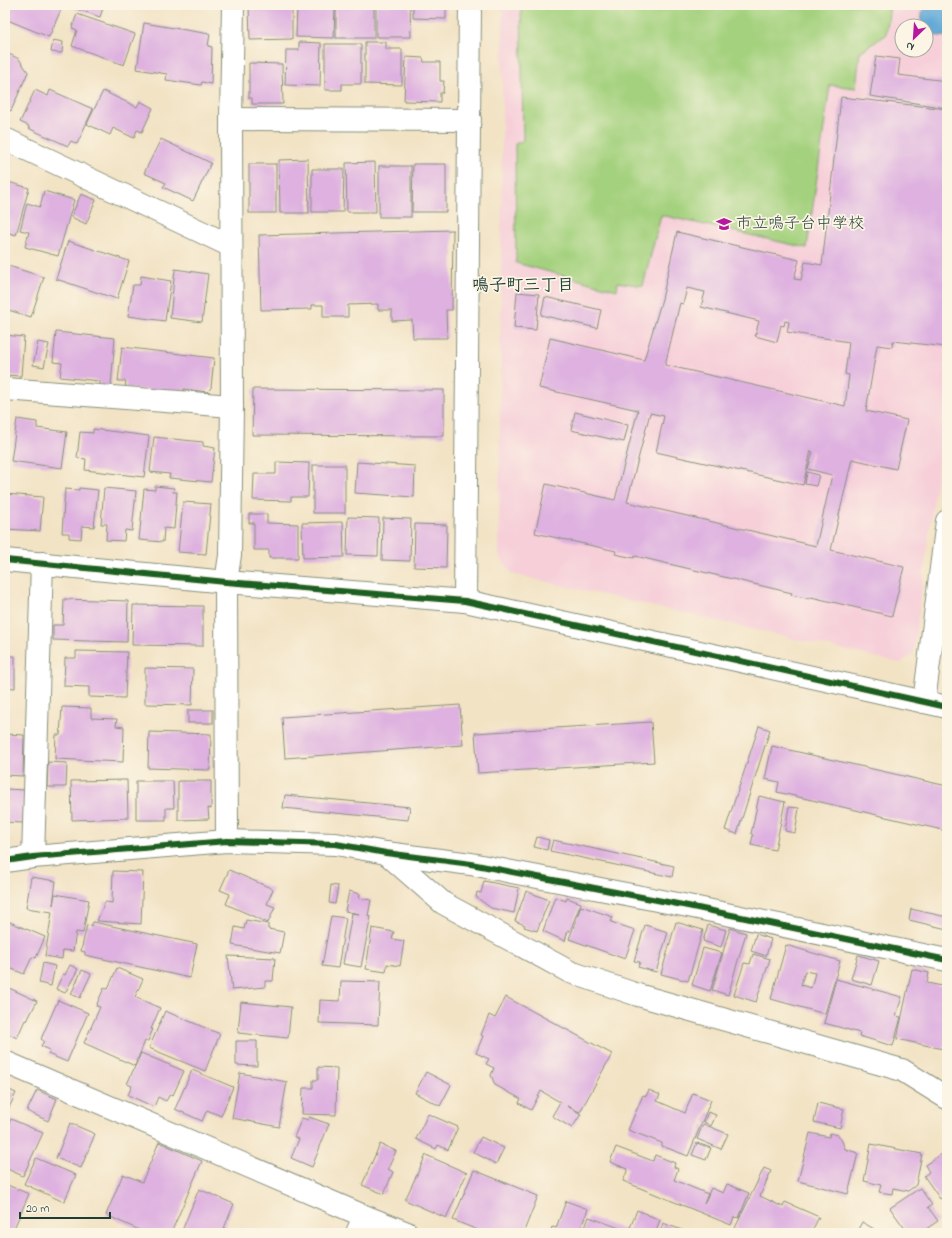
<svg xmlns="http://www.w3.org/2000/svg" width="952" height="1238" font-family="'Indie Flower','Klee One',sans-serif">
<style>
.built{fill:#f6cfd9;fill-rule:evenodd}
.green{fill:#a4d17e;stroke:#628759}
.water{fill:#60a9d7;stroke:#407386}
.building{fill:#deb1e0;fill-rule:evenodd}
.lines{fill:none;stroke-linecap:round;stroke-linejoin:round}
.minor-casing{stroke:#88907c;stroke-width:24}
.minor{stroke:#fff;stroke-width:22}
.cycleway-casing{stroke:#fcf5e5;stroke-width:8}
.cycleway{stroke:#1b5e20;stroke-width:6}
.labels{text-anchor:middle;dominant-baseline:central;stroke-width:3.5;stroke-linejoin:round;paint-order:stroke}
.poi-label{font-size:16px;fill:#1f3d34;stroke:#fcf5e5;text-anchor:start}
.neighbourhood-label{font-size:17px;font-weight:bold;fill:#1f3d34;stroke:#fcf5e5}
</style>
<rect width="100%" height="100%" fill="#fcf5e5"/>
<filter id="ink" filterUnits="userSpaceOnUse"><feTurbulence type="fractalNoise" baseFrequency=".025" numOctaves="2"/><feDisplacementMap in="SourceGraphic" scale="8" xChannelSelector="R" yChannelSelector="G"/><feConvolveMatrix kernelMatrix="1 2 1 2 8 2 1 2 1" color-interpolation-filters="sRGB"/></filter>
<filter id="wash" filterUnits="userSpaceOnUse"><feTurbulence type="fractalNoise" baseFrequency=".012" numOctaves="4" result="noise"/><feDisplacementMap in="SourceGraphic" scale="16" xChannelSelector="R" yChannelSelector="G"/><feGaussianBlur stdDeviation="0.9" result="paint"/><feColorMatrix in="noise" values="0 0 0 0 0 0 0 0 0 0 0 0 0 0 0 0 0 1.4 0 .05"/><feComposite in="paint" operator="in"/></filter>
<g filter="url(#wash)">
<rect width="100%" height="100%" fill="#f2e3c5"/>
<path class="built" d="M503,5H947V399L913,654L900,663L512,574L499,555ZM902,26H926V50H902Z"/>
<path class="green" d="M521,5H890L886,35L860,52L856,88L830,85L807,248L661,215L643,286L618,282L617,290L516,263L515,144L523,141Z"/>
<path class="water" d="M923,5H947V37L926,34V26H921Z"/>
<g id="blocks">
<g class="building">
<path d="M5,5H63L49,37L5,19Z"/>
<path d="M76,5H104L100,17L74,8Z"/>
<path d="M249,5H292V39L250,40Z"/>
<path d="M297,5H335L334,38L296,37Z"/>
<rect x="336" y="5" width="38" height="33"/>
<path d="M376,5H410L411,37H376Z"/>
<path d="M413,5H446V19L413,18Z"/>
<path d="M77,14L135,34L124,65L72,46L77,30L72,28Z"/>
<path d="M144,23L210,34L208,46L212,47L211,84L202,82L201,85L166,80L167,74L137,69Z"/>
<path d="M53,40L63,42L62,53L51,52Z"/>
<path d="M299,42L321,43L320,86L285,85L286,50H299Z"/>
<path d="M365,42H386V49H402V85L365,84Z"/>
<path d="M325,44H361V84H342V90H325Z"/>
<path d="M5,52L19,59L28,72L11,111L5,108Z"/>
<path d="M876,56L900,59L898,75L947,81V108L870,96Z"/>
<path d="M406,57L423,58L424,62H440V81H444L443,93H440V102L404,101Z"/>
<path d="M249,63L282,64L283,104H252V98H249Z"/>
<path d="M35,90L48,96L50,90L93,109L77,144L71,141L68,146L28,128L29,126L20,122Z"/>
<path d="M103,91L137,107L140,101L153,108L142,132L137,130L134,138L113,128L110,135L87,124Z"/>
<path d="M841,97L947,109V347L893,341L892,347L877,345L866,411L907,420L896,469L852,459L831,550L904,567L892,616L811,597V599L791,595L792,593L635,556L634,558L615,554L616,551L535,533L546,484L615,500L638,410L539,388L550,338L644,360L662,299L677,232L799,260L794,279L801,280L805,262L822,265ZM687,288L705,292L701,307L759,321L755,336L777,342L781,325L784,326L785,321L789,322L787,332L849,342L845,374L849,375L845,406L665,365L680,303L683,304ZM650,413L664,416L656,452L803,485L811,451L813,452L808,469L832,475L816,546L627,502Z"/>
<path d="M161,139L211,163L193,201L163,187L166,183L144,173Z"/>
<path d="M308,159L309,213H280L279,160Z"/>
<path d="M375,162L376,212H347L346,163Z"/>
<rect x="249" y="164" width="27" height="49"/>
<path d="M413,164H446V212H412Z"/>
<rect x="379" y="166" width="32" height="51"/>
<path d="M312,169H344L343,212H312Z"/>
<path d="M5,181L29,188L16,235L5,232Z"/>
<path d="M44,191L74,200L58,256L25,247L29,232L20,230L27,203L40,207Z"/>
<path d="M81,194L96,200L86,224L71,217Z"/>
<path d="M453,230L452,310H446L447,338H413L412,320L392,321V310H378V304L348,305V317H323V305H312V309L261,310L259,235Z"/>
<path d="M68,241L129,261L117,299L56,279Z"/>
<path d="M5,265L44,277L31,317L5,309Z"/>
<path d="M175,269L208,274L202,322L170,318Z"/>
<path d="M141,276L171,281L165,321L128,316L133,285H140Z"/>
<path d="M517,292L539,294L536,330L514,328Z"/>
<path d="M545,297L601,310L597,328L541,315Z"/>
<path d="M56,332L115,338L111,386H100V381L60,377L62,363L53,362Z"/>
<path d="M5,335L24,337L21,376L5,375Z"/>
<path d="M38,342L49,344L44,367L33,365Z"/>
<path d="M122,347L214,358L211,388L207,392L184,389L183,393L125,388L126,381H118Z"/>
<path d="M253,389L444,390V436L252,435Z"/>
<path d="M575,412L628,425L624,442L571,430Z"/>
<path d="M17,419L37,422V428L67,432L62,468L11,461Z"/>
<path d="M93,429L149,436L144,477L85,470L86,459L77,458L80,432L93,433Z"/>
<path d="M154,437L203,442V446L215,448L211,482L169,478L170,474L150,472Z"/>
<path d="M276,462L309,463L308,497H291V501L253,500L254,474H276Z"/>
<path d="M357,462L415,466L414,497L355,493Z"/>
<rect x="313" y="465" width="32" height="48"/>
<path d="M807,472L819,475L816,486L805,484Z"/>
<path d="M155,486L174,488L173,492H177L174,529L164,528L163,542L139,540L144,489L155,490Z"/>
<path d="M79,488L98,490L94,527L82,526L81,539L69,538V533H62L65,489L79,490Z"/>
<path d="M104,488L136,491L132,531L125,530L124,541L106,540L107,524H101Z"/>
<path d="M5,494L43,497L40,531L5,529Z"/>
<path d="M183,502L211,504L206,554L178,552Z"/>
<path d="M249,514H267V523L298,524V558H269V550H254V523H249Z"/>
<path d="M348,517L379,518L378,556L347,555Z"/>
<path d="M383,518L411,519L410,561L382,560Z"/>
<path d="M343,522L344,557L303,558L302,523Z"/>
<path d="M415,524L447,525L446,568L414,567Z"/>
<path d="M64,599L128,601L127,642L53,640V625H63Z"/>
<path d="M133,605L203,606V646L132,645Z"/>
<path d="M76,651L127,652L125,698L89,697V687L64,686L65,658H76Z"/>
<path d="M5,656H15V688L5,687Z"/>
<path d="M145,668L193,669L192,705L145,704Z"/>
<path d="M460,705L463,745L285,758L282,717Z"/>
<path d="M62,707L91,708V718L117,719L116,726L124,727L123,762L55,759L56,735H60Z"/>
<rect x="188" y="710" width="25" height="13"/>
<path d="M651,722L654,762L478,773L475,733Z"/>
<path d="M759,726L770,730L737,834L725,830Z"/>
<path d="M149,732L211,734L210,770L148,768Z"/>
<path d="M5,734L24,735L23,776L5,775Z"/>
<path d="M772,746L947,786V831L777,792L779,782L765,779Z"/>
<path d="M48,762L67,763L66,787H47Z"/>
<path d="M127,780L128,818L72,820L71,781Z"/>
<path d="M136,781H173L174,808H166V820H136Z"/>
<path d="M178,781H211V809L208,808L209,819L178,820Z"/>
<path d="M5,789L25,790L23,823L5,822Z"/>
<path d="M285,795L410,807L408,820L283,808Z"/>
<path d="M759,796L785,802L775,850L751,845L753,835L751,834Z"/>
<path d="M789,807L799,808L795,833L785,831Z"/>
<path d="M537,837L549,840L547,850L534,847Z"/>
<path d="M553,840L674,866L672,877L550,851Z"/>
<path d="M229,870L273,889L267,904L275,907L268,923L226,904L230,894L220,890Z"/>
<path d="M113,871L143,872L141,924L97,921L105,902L112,903Z"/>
<path d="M31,877L56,881L53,905L55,894L89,900L83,933L76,932L73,951L63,950L62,959L45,956L52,912L26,908Z"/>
<path d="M484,881L519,888L514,913L491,908L476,897L477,892L481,893Z"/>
<path d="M331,885L338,886L335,904L329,903Z"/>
<path d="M349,891L360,894L359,898L371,900L368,916H371L361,967L343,964L352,913L359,914L345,911Z"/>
<path d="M526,891L549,900L537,931L524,927L525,925L515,921Z"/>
<path d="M555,897L566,901L567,898L581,903L570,931L568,930L565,941L543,931Z"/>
<path d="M581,906L613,917L611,922L635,930L625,959L569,939Z"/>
<path d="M911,909L947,917V929L909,920Z"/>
<path d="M331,916L346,918L338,968L322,966Z"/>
<path d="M5,920L45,937L36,958L32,957L24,974L5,966Z"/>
<path d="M246,920L268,924V929L284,932L280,953L232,945L235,927L244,929Z"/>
<path d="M93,922L197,944L190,978L85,955V952L81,951L87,925L91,926Z"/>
<path d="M676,922L703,930L688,981L661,974Z"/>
<path d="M645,925L668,932L656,972L638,967L640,962L634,961Z"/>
<path d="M708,925L726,930L721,947L703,941Z"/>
<path d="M372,928L394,932L392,939L404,941L400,966L387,964L386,972L366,969Z"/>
<path d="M730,928L746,933L728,995L712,990Z"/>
<path d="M756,934L771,939L766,956L751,951Z"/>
<path d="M786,945L840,961L825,1014L771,999ZM805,971L815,973L811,988L801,985Z"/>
<path d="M703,948L722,953L710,991L692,985Z"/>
<path d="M753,954L770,959L756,1002L734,995L744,963L750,964Z"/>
<path d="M858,955L879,961L872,985L851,979Z"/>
<path d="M228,956L275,958L273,981H265V987L232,990Z"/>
<path d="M43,963L55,966L51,986L39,983Z"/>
<path d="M70,965L78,969L65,993L56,989L63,974L65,975Z"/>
<path d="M117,968L143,979L135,997L160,1008L151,1029H153L148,1041H145L135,1066L84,1043L100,1007L96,1006L104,988L108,989Z"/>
<path d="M912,969L929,973L927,983L947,987V1044L945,1043L943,1049L897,1039Z"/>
<path d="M82,970L91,974L80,998L71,994Z"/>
<path d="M836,979L902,997L896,1016L901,1017L893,1046L859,1036L860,1033L824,1023Z"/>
<path d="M341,981L380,982L378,1025L319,1023L320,1000L340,1001Z"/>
<path d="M7,987L37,1001L27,1021L25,1020L17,1038L5,1032V990Z"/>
<path d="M506,997L612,1054L580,1112L567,1106L581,1114L572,1128L552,1116L560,1102L541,1091L531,1110L519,1103L521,1099L495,1085L491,1075L494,1068L486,1064L489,1059L476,1053L483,1036L481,1035L489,1015L495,1018Z"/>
<path d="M58,1000L88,1013L67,1062L48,1054L50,1050L41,1046L44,1041L41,1039Z"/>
<path d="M241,1002L291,1007L288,1038L238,1033Z"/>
<path d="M165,1011L220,1034L205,1071L149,1048Z"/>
<path d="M236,1041H257V1066L236,1065Z"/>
<path d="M141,1053L184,1071L173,1095L170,1094L166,1101L158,1097L154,1107L128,1095L132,1086L127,1084Z"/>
<path d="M318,1067L337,1068L336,1115L302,1114L303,1088H313V1080H318Z"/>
<path d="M192,1070L233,1087L221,1116L207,1110L202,1121L175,1109Z"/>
<path d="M426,1072L451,1085L440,1106L415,1093Z"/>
<path d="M240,1073L287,1082L279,1127L232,1118Z"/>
<path d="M5,1088L16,1093L5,1116Z"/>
<path d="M37,1090L57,1099L48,1121L27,1111Z"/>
<path d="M649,1090L660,1095L657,1101L685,1113L693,1093L711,1100L688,1156L662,1146V1143L628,1130L643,1095L646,1096Z"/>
<path d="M818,1103L844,1109L840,1128L814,1122Z"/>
<path d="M708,1112L716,1115L711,1126L704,1122Z"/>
<path d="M428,1114L458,1127L448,1150L438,1145L436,1149L416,1139Z"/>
<path d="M309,1117L329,1124L312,1167L291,1158L299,1139L294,1137L302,1118L308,1120Z"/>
<path d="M11,1119L43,1133L23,1176L5,1168V1132Z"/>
<path d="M70,1123L95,1134L81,1168L56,1158Z"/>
<path d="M703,1124L728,1134L721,1149L697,1139Z"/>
<path d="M810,1133L829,1137L830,1133L838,1135L842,1141L845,1149L858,1153L848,1194L798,1181Z"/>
<path d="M481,1137L504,1148L496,1164L473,1152Z"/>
<path d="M159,1142L202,1161L171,1233H146L106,1215L123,1174L142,1182Z"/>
<path d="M697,1143L711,1148L706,1160L692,1155Z"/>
<path d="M380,1144L396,1151L388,1169L393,1172L384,1194L362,1185Z"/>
<path d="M871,1144L922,1154L916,1185L908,1191L893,1188L892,1194L879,1192L881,1185L864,1181Z"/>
<path d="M616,1147L653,1161L655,1155L675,1163L674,1167L678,1169L674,1180L708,1194L704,1204L711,1188L723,1193L727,1184L749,1193L739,1218L734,1217L731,1225L623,1181L628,1169L610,1162Z"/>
<path d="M947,1150V1194L940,1199L924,1176L929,1172L925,1165Z"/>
<path d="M426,1155L467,1173L446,1218L405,1200Z"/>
<path d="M36,1158L76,1175L64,1202L24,1184Z"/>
<path d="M764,1168L771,1171L760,1196L783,1207L785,1202L819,1217L811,1233H750L744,1230L743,1232L735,1228Z"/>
<path d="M474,1170L538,1196L524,1231L529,1233H485L453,1220Z"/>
<path d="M5,1184L29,1194L12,1233H5Z"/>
<path d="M920,1188L932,1205L928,1207L938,1221L920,1233H908L890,1208Z"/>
<path d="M199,1189L234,1204L222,1233H181Z"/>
<path d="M566,1201L588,1209L579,1233H550L552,1227L556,1228Z"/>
<path d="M637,1210L660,1220L655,1233H628Z"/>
<path d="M589,1217L628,1231L627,1233H583Z"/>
<path d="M862,1222L881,1233H856Z"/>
<path d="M663,1223L690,1233H660Z"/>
</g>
</g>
</g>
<g filter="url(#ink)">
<use href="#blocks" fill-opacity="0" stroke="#88907c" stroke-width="1"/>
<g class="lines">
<g class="minor-casing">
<g id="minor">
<path d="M231,119L470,120"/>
<path d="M5,139L231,246"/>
<path d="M5,389L232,406"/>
<path d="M5,560L226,582L465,601L727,658L947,707"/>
<path d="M465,601L470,5"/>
<path d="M924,702L947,521"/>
<path d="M227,841L226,582L230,555L232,406L231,119L233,5"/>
<path d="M386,853L443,903L570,972L638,995L902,1070L947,1098"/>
<path d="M33,857L42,563"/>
<path d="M5,861L33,857L227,841L336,844L386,853L471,864L688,906L947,960"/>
<path d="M5,1062L364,1216L407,1233"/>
<path d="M357,1233L364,1216"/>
</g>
</g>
<use href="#minor" class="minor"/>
<g class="cycleway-casing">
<g id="cycleway">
<path d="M5,560L226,582L465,601L727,658L947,707"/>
<path d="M5,861L33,857L227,841L336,844L386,853L471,864L688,906L947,960"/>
</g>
</g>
<use href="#cycleway" class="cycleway"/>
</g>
</g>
<defs>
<g id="school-bare" transform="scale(1.2)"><path d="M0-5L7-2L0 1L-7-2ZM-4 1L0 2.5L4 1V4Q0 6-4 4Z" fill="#b5179e" stroke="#fcf5e5" stroke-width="2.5" paint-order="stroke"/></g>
</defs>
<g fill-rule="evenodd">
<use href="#school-bare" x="724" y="224"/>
</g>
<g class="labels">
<g class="poi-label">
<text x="736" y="224">市立鳴子台中学校</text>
</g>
<g class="neighbourhood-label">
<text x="523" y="285">鳴子町三丁目</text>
</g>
</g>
<rect width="952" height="1238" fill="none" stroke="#fcf5e5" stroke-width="20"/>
<g transform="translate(914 38) rotate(205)"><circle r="19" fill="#fcf5e5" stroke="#a4ab9e"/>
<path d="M0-3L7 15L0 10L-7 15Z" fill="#b5179e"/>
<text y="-6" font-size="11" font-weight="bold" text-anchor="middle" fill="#1f3d34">N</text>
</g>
<path d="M20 1212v6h90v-6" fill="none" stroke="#1f3d34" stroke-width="2"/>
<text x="26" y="1212" font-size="12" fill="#1f3d34" stroke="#fcf5e5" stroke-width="3" paint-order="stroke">20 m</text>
</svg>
